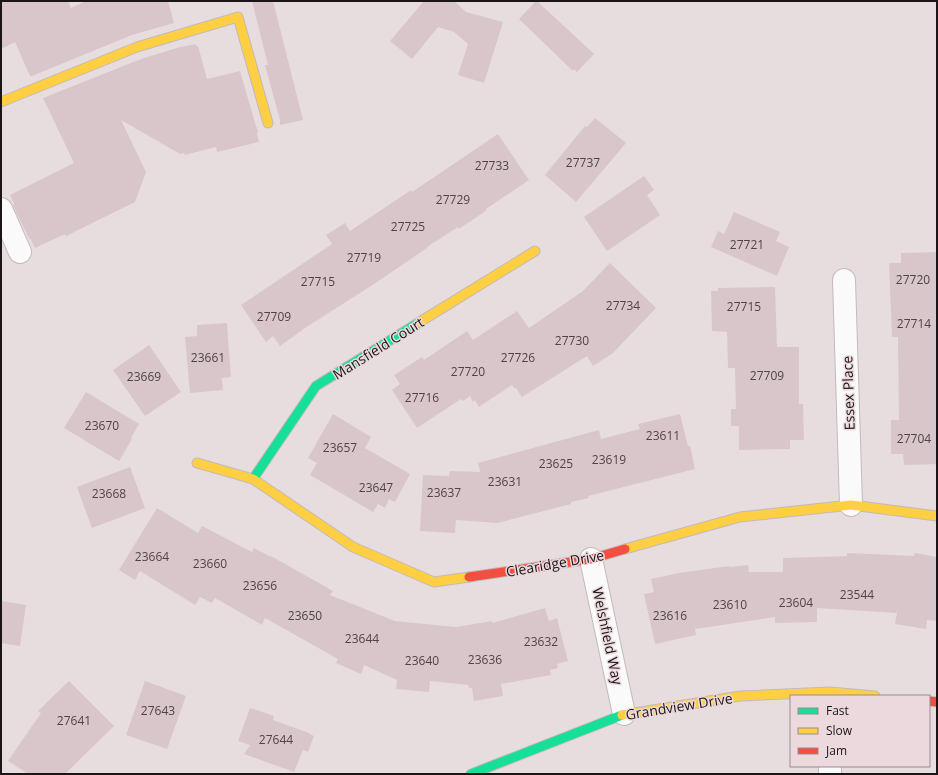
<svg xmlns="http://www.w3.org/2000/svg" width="938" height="775" font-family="'Open Sans',sans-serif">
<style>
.building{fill:#d9c6cb}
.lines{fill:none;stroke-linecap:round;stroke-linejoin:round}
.street-casing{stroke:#c2babb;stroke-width:24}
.fast-casing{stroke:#c2babb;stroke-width:11}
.slow-casing{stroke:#c2babb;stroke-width:11}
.jam-casing{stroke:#c2babb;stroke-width:11}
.street{stroke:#fbfafa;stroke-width:22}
.fast{stroke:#16e098;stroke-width:9}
.slow{stroke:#ffcf43;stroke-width:9}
.jam{stroke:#f24e42;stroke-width:9}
.labels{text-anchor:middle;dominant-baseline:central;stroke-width:3;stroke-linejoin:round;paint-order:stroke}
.number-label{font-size:12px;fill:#4e4447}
.street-label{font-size:14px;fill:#1b1517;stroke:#ebd9dd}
</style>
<rect width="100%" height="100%" fill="#e7dddf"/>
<g class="building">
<path d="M1,1H68L71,8L86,1H168L174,23L132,35L32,76H30L15,42L1,49Z"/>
<path d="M252,1H273L303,120L280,125V120L265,65H268Z"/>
<path d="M424,1H454L466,12L503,22L484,83L458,75L468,44L454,32L438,27L412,59L390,41Z"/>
<path d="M536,1H537L594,54L577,72L574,69L573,71L519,19Z"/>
<path d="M196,44V46H198L207,79L240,71L256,126L258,131L257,134L259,142L217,152L216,147L185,155L184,153L180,154L121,120L146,172L135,202L66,236L65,234L35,248L31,239L30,240L15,210L13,205L14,204L10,195L74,163L43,98L141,59L180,47Z"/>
<path d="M595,118L626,143L576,202L545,175L585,126L587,127Z"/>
<path d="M498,134L529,180L486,209L487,210L459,229L458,227L427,247V248L371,286L308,326L280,346L273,336L266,342L241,305L332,244L326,235L345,223L350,231L411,190L412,192Z"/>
<path d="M644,176L654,190L647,195L660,215L607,251L584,217Z"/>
<path d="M734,212L780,232L776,241L789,247L777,276L711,247L718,231L724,234Z"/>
<path d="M937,252V464L904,465L903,454H891V420H899L898,337H892L889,263H901V253Z"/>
<path d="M610,263L656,308L613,353L593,366L587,356L522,397L516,388H514L512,385L479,407L475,400L473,402L470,396L463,401L461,399L417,428L392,390L400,384L394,375L422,357L424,360L467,331L473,340L517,311L529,328L583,291Z"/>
<path d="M775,287L777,347H799V404H803L804,440H790V449L739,450V426H731V409H736L735,368H728L727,332L712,331L711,291H718V288Z"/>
<path d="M227,323L231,377L222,378L223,390L190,393L185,337L197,336V325Z"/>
<path d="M149,345L181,392L145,416L113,370Z"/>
<path d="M86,392L139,424L131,438L132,439L119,461L64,428Z"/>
<path d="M333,414L371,437L365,448L410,474L395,502L389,499L385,508L378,504L373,512L310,475L317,463L308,458Z"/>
<path d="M680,414L688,446H690L695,469L588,496L589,498L571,502V504L497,523L456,520L455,533L420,531L423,475L449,476L450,471L480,472L478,463L599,430L601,439L640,429L638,424Z"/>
<path d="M130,467L145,508L92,528L77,487Z"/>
<path d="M157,508L198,533L202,526L252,552L254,548L271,557V556L333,591L330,595L395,621L456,627L492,621V623L545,608L549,621L557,618L568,661L557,664L558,668L550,670L551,675L501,684L503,696L474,701L472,688H469L468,685L430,681L429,692L396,689L397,680L364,665L361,674L336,663L338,659L265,618L262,625L215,598L212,603L200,597L195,605L140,571L135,580L119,570Z"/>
<path d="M847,553L914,556L915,553L937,557V621L927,620L926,629L895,624L897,613L817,608V622L775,623V617L695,629L696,635L655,644L644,594L654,592L651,579L679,573L729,566V567L748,565L749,572H783V558L847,556Z"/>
<path d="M1,601L26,605L20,646L1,643Z"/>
<path d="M69,681L114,726L65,774H28L8,761L41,713L38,711Z"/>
<path d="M145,681L186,696L167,749L126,735Z"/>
<path d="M250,708L274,716L273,720L309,733V734L314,736L308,752L303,750L294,772L244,754L250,745L238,741Z"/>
</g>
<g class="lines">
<g class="street-casing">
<g id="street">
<path d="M1,209L20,252"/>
<path d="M844,280L851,505"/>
<path d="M591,559L624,714"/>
<path d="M830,766V774"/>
</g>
</g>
<g class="fast-casing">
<g id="fast">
<path d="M253,479L316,386L418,323"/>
<path d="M471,774L622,715"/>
</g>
</g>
<g class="slow-casing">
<g id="slow">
<path d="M1,102L137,47L238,17L268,123"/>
<path d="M418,323L535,251"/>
<path d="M197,463L253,479L353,547L434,582L469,577"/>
<path d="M625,549L740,517L851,505L937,516"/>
<path d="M622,715L740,696L830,692L875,696"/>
</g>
</g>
<g class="jam-casing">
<g id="jam">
<path d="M469,577L591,559L625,549"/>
<path d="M929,701L937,702"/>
</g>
</g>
<use href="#street" class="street"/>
<use href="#fast" class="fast"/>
<use href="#slow" class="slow"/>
<use href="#jam" class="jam"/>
</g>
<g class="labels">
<g class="number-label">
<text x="583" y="162">27737</text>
<text x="492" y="165">27733</text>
<text x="453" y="199">27729</text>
<text x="408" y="226">27725</text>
<text x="747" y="244">27721</text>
<text x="364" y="257">27719</text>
<text x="913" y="279">27720</text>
<text x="318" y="281">27715</text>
<text x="623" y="305">27734</text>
<text x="744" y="306">27715</text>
<text x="274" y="316">27709</text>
<text x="914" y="323">27714</text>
<text x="572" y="340">27730</text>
<text x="208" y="357">23661</text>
<text x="518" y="357">27726</text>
<text x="468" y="371">27720</text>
<text x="767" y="375">27709</text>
<text x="144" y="376">23669</text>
<text x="422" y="397">27716</text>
<text x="102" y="425">23670</text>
<text x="663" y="435">23611</text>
<text x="914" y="438">27704</text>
<text x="340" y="447">23657</text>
<text x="609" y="459">23619</text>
<text x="556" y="463">23625</text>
<text x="505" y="481">23631</text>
<text x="376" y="487">23647</text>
<text x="444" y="492">23637</text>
<text x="109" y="493">23668</text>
<text x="152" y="556">23664</text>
<text x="210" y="563">23660</text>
<text x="260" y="585">23656</text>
<text x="857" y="594">23544</text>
<text x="796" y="602">23604</text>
<text x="730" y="604">23610</text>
<text x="305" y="615">23650</text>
<text x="670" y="615">23616</text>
<text x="362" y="638">23644</text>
<text x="541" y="641">23632</text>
<text x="485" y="659">23636</text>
<text x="422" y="660">23640</text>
<text x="158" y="710">27643</text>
<text x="74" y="720">27641</text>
<text x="276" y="739">27644</text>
</g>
<g class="street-label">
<text transform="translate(378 348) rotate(-32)">Mansfield Court</text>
<text transform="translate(848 393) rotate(-92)">Essex Place</text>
<text transform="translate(555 563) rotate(-10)">Clearidge Drive</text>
<text transform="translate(608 636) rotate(78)">Welshfield Way</text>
<text transform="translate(679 706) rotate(-9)">Grandview Drive</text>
</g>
</g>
<rect width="938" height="775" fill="none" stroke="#1b1517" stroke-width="4"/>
<rect x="790" y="695" width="140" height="72" fill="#ebd9dd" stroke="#988b8e"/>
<rect x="798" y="708" width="20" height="6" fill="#16e098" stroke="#988b8e"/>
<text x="826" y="715" font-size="12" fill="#1b1517">Fast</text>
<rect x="798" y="728" width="20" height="6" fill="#ffcf43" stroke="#988b8e"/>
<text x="826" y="735" font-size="12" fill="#1b1517">Slow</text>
<rect x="798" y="748" width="20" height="6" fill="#f24e42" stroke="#988b8e"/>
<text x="826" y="755" font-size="12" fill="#1b1517">Jam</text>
</svg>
